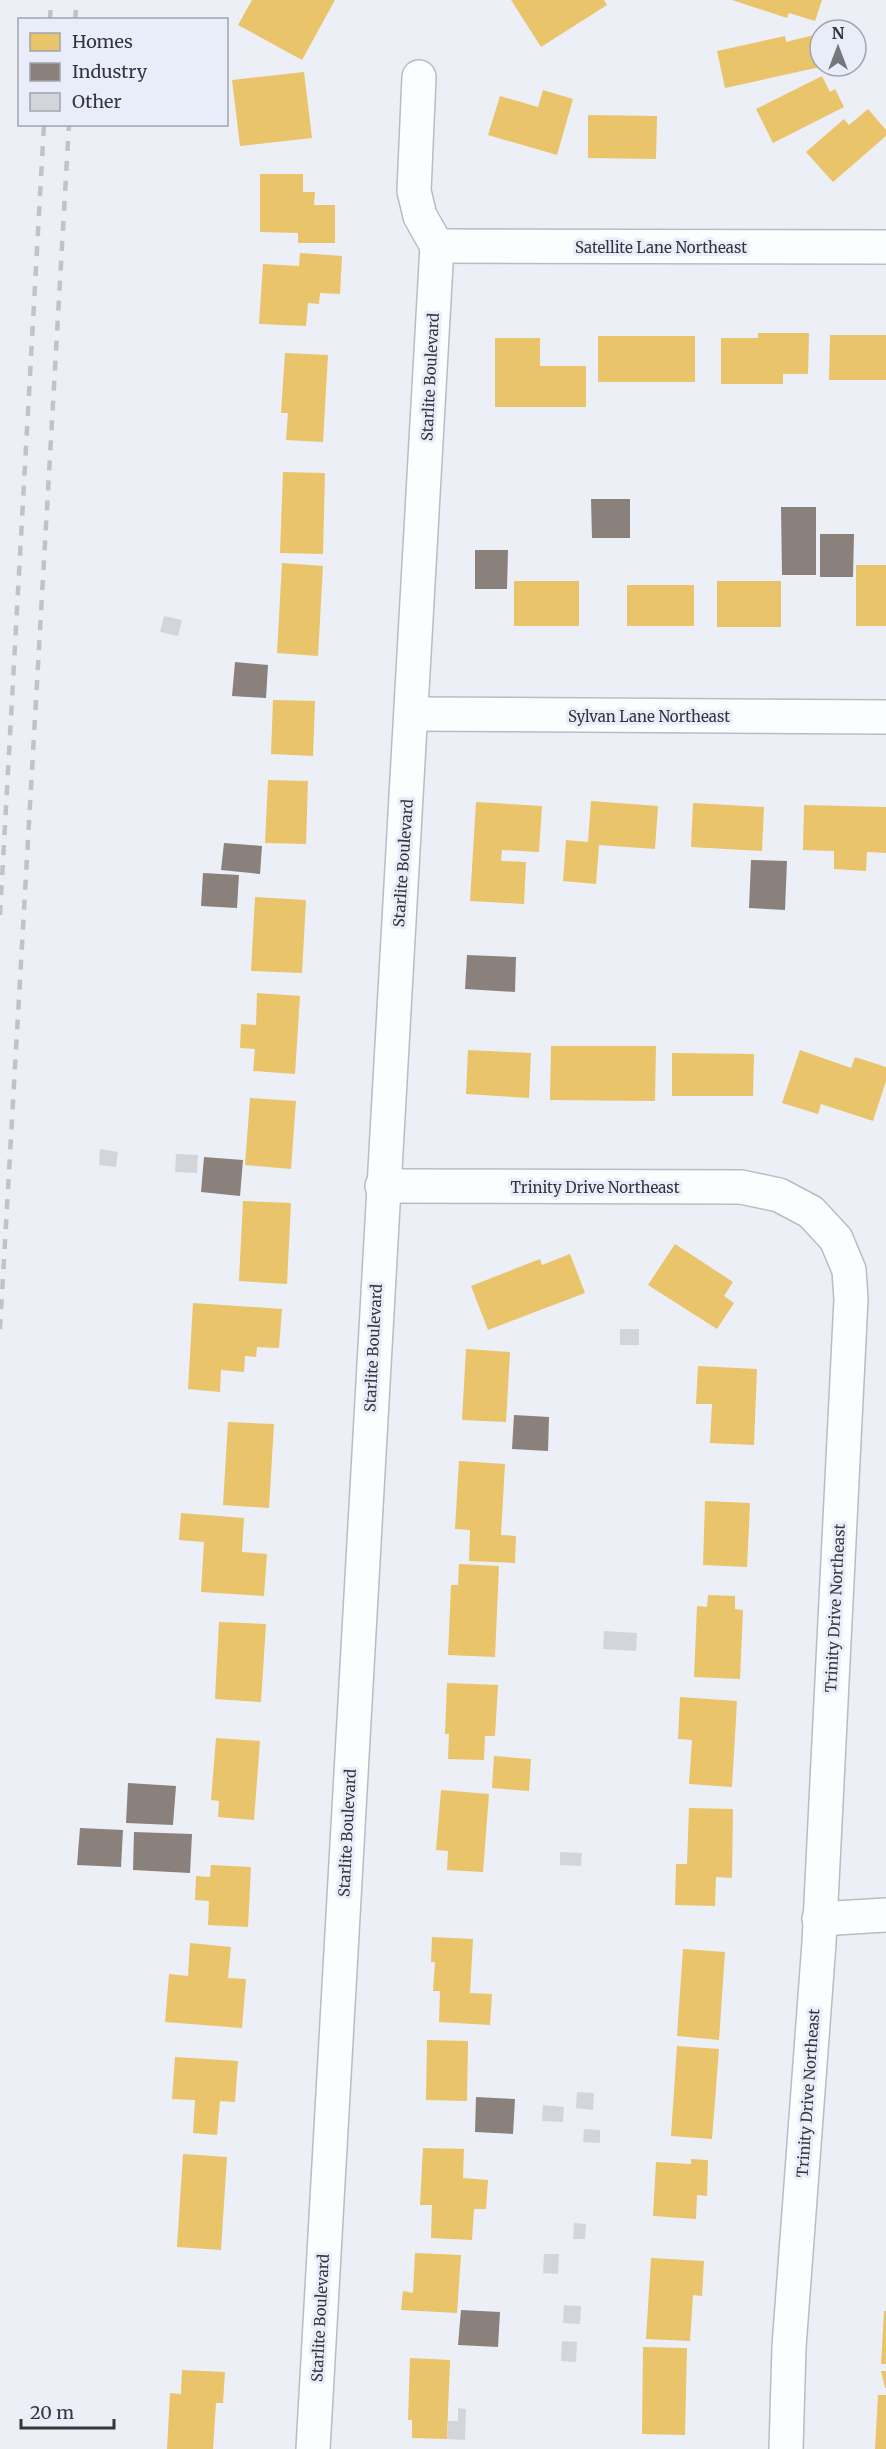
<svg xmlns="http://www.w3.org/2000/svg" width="886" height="2449" font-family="Merriweather,serif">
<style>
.homes{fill:#e9c46a}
.industry{fill:#8a817c}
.building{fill:#d4d5da}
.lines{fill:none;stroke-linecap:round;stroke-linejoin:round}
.minor-casing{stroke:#babcc1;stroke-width:36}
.minor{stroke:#fcfdfe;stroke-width:33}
.rail{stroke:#c2c3c5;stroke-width:4.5;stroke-dasharray:10 10;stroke-linecap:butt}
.labels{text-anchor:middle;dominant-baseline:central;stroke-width:6;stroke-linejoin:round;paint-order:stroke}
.street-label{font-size:15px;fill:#35363b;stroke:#e9edf9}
</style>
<rect width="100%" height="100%" fill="#eceff6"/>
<g class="homes">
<path d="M252,0H335L302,60L238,25Z"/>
<path d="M511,0H604L607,5L541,47Z"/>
<path d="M732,0H822L815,21L789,13L787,18Z"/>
<path d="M814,35L820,67L725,88L717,51L785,36L786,42Z"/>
<path d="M304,72L312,138L240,146L232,80Z"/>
<path d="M822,76L830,92L835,89L844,107L773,143L756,109Z"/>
<path d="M543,90L573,99L557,155L488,135L500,96L538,107Z"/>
<path d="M868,109L886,130V136L833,182L806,152L844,119L849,125Z"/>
<path d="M588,115L657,116L656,159L588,158Z"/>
<path d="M260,174H303V192H315L314,205H335V243H298V233L260,232Z"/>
<path d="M300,253L342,256L340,294L320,293L319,304L308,303L306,326L259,324L263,264L299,266Z"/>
<path d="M758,333H809L808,374H783V384H721V338H758Z"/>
<path d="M830,335H886V380H829Z"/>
<rect x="598" y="336" width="97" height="46"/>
<path d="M495,338H540V366H586V407H495Z"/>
<path d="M285,353L328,355L323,442L286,440L288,413H281Z"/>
<path d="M283,472L325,473L323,554L280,553Z"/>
<path d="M282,563L323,566L318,656L277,653Z"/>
<rect x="856" y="565" width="30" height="61"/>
<rect x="514" y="581" width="65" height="45"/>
<rect x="717" y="581" width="64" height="46"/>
<rect x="627" y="585" width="67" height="41"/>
<path d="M273,700L315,701L313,756L271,754Z"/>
<path d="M268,780L308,781L306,844L265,843Z"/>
<path d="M591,801L658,806L655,849L599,845L596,884L563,881L566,840L588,842Z"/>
<path d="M476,802L542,806L539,852L502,850L501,861L526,862L524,904L470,901Z"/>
<path d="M693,803L764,807L762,851L691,847Z"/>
<path d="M804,805L886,807V853L867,852L866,871L834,869V851L803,850Z"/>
<path d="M255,897L306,900L302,973L251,971Z"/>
<path d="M257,993L300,996L295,1074L253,1071L255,1049L240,1048L241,1024L256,1025Z"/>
<path d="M551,1046H656L655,1101L550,1100Z"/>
<path d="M468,1050L531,1053L529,1098L466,1094Z"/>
<path d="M800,1050L851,1068L855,1057L886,1067V1081L873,1121L821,1104L818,1114L782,1103Z"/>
<path d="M672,1053L754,1054L753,1096H672Z"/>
<path d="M250,1098L296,1101L291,1169L245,1165Z"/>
<path d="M243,1201L291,1203L287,1284L239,1281Z"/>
<path d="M675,1244L733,1282L724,1296L734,1303L717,1329L648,1285Z"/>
<path d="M570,1254L585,1293L488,1330L471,1286L540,1259L542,1265Z"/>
<path d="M193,1303L282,1309L279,1348L257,1347L256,1357L245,1356L244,1372L221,1370L220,1392L188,1389Z"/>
<path d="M466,1349L510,1352L506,1422L462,1420Z"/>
<path d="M698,1366L757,1369L754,1445L710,1443L712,1404H696Z"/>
<path d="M228,1422L274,1424L269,1508L223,1505Z"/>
<path d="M459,1461L505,1464L501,1535L516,1536L515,1563L469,1561L470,1530L455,1529Z"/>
<path d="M705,1501L750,1503L747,1567L703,1565Z"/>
<path d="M181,1513L244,1518L242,1552L267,1554L264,1596L201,1592L204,1542L179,1540Z"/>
<path d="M459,1564L499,1566L495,1657L448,1655L451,1585H458Z"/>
<path d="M708,1595L735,1596V1609L743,1610L740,1679L694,1677L697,1606L707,1607Z"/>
<path d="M219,1622L266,1624L261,1702L215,1699Z"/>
<path d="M447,1683L498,1685L495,1736H485L484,1760L448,1759L449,1734H445Z"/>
<path d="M680,1697L737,1701L732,1787L689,1784L692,1740L678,1739Z"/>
<path d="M216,1738L260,1741L254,1820L218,1817L219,1801L211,1800Z"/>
<path d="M494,1756L531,1759L529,1791L492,1788Z"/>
<path d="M441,1790L489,1794L483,1872L447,1870L448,1851L436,1850Z"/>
<path d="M689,1808L733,1809L732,1878L716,1877L715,1906L675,1905L676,1864H687Z"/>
<path d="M211,1865L251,1867L248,1927L208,1925L209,1901L195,1900L196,1876L210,1877Z"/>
<path d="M432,1937L473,1939L470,1993L492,1994L490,2025L439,2022L440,1991H433L435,1962H431Z"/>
<path d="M190,1943L231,1947L228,1978L246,1979L242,2028L165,2022L169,1974L188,1976Z"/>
<path d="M683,1949L725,1952L719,2040L677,2036Z"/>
<path d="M427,2040L468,2041L467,2101L426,2100Z"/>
<path d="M677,2046L719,2049L712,2139L671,2136Z"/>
<path d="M175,2057L238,2061L235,2102L220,2101L217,2135L193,2133L195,2100L172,2099Z"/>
<path d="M423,2148L464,2149L463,2178L488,2180L486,2209H474L472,2240L431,2238L432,2205H420Z"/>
<path d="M183,2154L227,2157L221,2250L177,2247Z"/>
<path d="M691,2159L708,2160L707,2196L697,2195L696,2219L653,2216L656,2162L691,2164Z"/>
<path d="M415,2253L461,2255L457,2313L401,2310L403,2291L413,2293Z"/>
<path d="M651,2258L704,2261L702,2296L693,2295L690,2341L646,2339Z"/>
<path d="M884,2311H886V2364H881Z"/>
<path d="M643,2347L687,2348L685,2435L642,2434Z"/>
<path d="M410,2358L450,2360L447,2439L412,2438V2420H408Z"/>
<path d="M182,2370L225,2372L223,2403H216L213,2449H167L170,2393L181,2394Z"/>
<path d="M881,2371H886V2388H885Z"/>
<path d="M878,2395H886V2449H875Z"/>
</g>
<g class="industry">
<path d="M591,499H630V538H592Z"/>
<path d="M781,507H816V575H782Z"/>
<path d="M820,534H854L853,577H820Z"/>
<path d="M475,550H508L507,589H475Z"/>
<path d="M235,662L268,665L266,698L232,696Z"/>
<path d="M224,843L262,846L260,874L221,870Z"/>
<path d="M751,860L787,861L785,910L749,908Z"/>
<path d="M203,873L239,875L237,908L201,906Z"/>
<path d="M467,955L516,957L515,992L465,989Z"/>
<path d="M204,1157L243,1160L240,1196L201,1192Z"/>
<path d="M514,1415L549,1417L548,1451L512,1449Z"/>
<path d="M128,1783L176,1786L173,1825L126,1823Z"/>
<path d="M80,1828L123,1830L121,1867L77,1865Z"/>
<path d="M134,1832L192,1834L190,1873L133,1870Z"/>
<path d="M476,2097L515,2099L513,2134L475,2132Z"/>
<path d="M461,2310L500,2312L498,2347L458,2345Z"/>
</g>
<g class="building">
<path d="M164,616L182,620L178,636L160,632Z"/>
<path d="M100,1149L118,1152L116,1167L99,1165Z"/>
<path d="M176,1154L198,1155L197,1173L175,1172Z"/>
<rect x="620" y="1329" width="19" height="16"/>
<path d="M604,1631L637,1633L636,1651L603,1649Z"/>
<path d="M560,1852L582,1853L581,1866L560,1865Z"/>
<path d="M577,2092L594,2093L593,2110L576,2108Z"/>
<path d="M543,2105L564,2107L563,2122L542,2121Z"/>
<path d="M584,2129L600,2130V2143L583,2142Z"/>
<path d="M574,2223L586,2224L585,2239H573Z"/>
<path d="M544,2254H559L558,2274L543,2273Z"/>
<path d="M564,2305L581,2306L580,2324L563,2323Z"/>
<path d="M562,2341L577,2342L576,2362L561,2361Z"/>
<path d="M458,2408L466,2409L465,2440L447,2439L448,2421H458Z"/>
</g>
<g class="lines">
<g class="minor-casing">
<g id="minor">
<path d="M419,77L414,191L420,216L437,246"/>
<path d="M437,246L886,247"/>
<path d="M412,714L886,717"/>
<path d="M382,1186L741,1187L779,1195L811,1212L836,1239L849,1270L851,1299L819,1943L789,2347L786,2449"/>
<path d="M819,1919L886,1915"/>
<path d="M313,2449L437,246"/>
</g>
</g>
<use href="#minor" class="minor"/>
<g class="rail">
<path d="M50,20L51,0"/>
<path d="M75,20L77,0"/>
<path d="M0,915L44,124"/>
<path d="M0,1329L69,124"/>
</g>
</g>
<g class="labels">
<g class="street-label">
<text x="661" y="247">Satellite Lane Northeast</text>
<text transform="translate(430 377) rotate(-87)">Starlite Boulevard</text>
<text x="649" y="716">Sylvan Lane Northeast</text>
<text transform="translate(403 863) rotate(-86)">Starlite Boulevard</text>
<text x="595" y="1187">Trinity Drive Northeast</text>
<text transform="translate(373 1348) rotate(-87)">Starlite Boulevard</text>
<text transform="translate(835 1608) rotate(-87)">Trinity Drive Northeast</text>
<text transform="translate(347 1833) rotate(-87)">Starlite Boulevard</text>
<text transform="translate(808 2093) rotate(-86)">Trinity Drive Northeast</text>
<text transform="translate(320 2318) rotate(-87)">Starlite Boulevard</text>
</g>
</g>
<rect x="18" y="18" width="210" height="108" fill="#e9edf9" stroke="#a1a4ad" stroke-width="1.5"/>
<rect x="30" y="33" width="30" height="18" fill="#e9c46a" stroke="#a1a4ad" stroke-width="1.5"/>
<text x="72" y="48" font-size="18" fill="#35363b">Homes</text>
<rect x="30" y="63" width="30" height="18" fill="#8a817c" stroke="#a1a4ad" stroke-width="1.5"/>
<text x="72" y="78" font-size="18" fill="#35363b">Industry</text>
<rect x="30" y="93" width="30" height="18" fill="#d4d5da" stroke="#a1a4ad" stroke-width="1.5"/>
<text x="72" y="108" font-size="18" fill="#35363b">Other</text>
<g transform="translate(838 48)"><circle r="28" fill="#e9edf9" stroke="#a1a4ad" stroke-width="1.5"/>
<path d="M0-4.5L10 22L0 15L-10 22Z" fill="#75777c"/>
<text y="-9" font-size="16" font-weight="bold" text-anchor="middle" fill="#35363b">N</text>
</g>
<path d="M21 2419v9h93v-9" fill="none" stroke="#35363b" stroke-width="3"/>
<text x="30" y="2419" font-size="18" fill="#35363b" stroke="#e9edf9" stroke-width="4.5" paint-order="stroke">20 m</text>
</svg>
